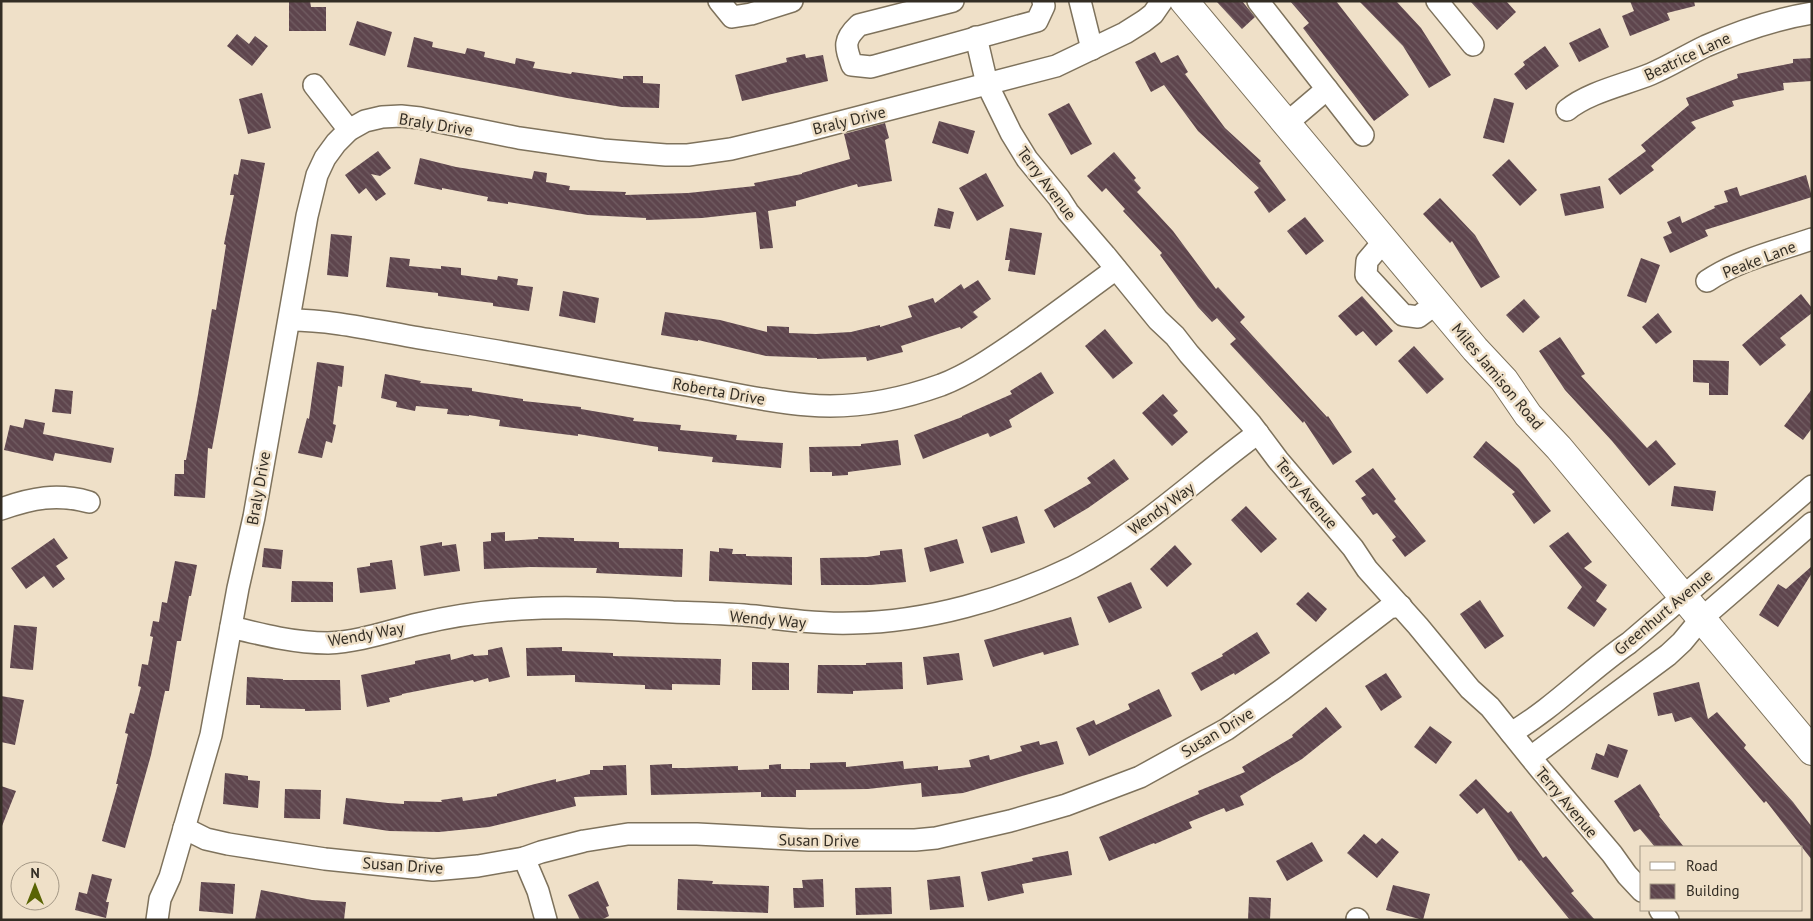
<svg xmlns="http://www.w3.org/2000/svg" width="1813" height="921" font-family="'PT Sans',sans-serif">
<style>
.building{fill:url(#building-back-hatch)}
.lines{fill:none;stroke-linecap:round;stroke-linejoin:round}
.minor-casing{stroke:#7e725c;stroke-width:24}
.major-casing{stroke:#7e725c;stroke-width:30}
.minor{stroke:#fff;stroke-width:21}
.major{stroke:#fff;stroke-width:28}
.labels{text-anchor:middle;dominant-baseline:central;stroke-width:5;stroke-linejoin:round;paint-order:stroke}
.street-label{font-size:16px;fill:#332d24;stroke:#efe0c8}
</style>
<defs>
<pattern id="building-back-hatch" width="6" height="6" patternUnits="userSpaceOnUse" patternTransform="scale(1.25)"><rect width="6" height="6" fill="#5e454d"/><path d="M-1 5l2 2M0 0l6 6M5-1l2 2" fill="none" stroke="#725e63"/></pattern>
</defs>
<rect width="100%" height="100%" fill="#efe0c8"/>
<g class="building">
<path d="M289,1H310L311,7H326V31H289Z"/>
<path d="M1216,1H1242L1255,17L1242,29Z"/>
<path d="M1290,1H1336L1409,95L1374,121L1303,28L1309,23Z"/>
<path d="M1359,1H1396L1421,28L1451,75L1429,88L1403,46Z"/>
<path d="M1470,1H1506L1516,12L1497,30Z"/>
<path d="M1630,1H1694L1695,6L1667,13L1670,20L1630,36L1622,16L1634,11Z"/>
<path d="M357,21L392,32L385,56L349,45Z"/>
<path d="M1600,28L1609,47L1579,62L1569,43Z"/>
<path d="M237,34L249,44L255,36L268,46L252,66L227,46Z"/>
<path d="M414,37L433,42L432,47L465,54L467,48L485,52L484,57L515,64L516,58L535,62L533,68L571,74L572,72L623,79V76H643V83L660,84L659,108L622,107L567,98L407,67Z"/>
<path d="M1545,46L1559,66L1526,90L1514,74L1525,65L1523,62Z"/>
<path d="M1155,52L1161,63L1178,55L1188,72L1185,74L1225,128L1261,161L1259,163L1286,200L1269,213L1254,192L1259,188L1198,131L1164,85L1151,92L1135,62Z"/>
<path d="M805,54L806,58L823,55L828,81L742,101L735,75L787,62L786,58Z"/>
<path d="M1812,58V81L1783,83L1784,90L1732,101L1734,106L1691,122L1696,128L1651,166L1654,170L1620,195L1608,179L1646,151L1641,145L1689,105L1686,98L1738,78L1737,74L1793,63V59Z"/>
<path d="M262,93L271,128L248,134L239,99Z"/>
<path d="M1494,98L1514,103L1504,143L1483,138Z"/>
<path d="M1069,103L1092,144L1071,155L1048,114Z"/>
<path d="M939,121L975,131L968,154L932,143Z"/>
<path d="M885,123L889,138L885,140L892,181L858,187L857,184L796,201V206L768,211L773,248L760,249L756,212L702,218L646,220V218L588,215L508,202V204L487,201L488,197L442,188V190L414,184L420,158L456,167L532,179L534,171L547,173L546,182L570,186L569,190L626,192L625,195L688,193L755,186L754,183L802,174V173L850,159L844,134Z"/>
<path d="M378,151L391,168L380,176L371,174L386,194L376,201L366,188L359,194L345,175Z"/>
<path d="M1114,152L1136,178L1134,180L1141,188L1137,192L1173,231L1216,289L1218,287L1245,317L1240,322L1327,417L1328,416L1352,452L1333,465L1304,421L1303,423L1230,344L1236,339L1217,318L1212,322L1198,307L1160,255L1162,253L1123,211L1125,209L1106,188L1102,192L1087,176Z"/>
<path d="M241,159L265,163L212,449L208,448L205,498L174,496L175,474H184V460H186L198,395L212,309L216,310L226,245L224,244L234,195H230L234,174L238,175Z"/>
<path d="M1509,159L1537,190L1520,206L1492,175Z"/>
<path d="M986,173L1004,206L977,221L959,188Z"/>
<path d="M1806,175L1812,197L1705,230L1708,236L1670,253L1663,237L1672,233L1667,222L1680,216L1682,223L1715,208L1714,206L1728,202L1724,191L1737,187L1740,196Z"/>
<path d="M1600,186L1604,208L1565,216L1560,194Z"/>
<path d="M1440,198L1475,235L1500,277L1481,288L1452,241L1450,243L1423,214Z"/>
<path d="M938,208L954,212L950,229L934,226Z"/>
<path d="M1305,217L1324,241L1306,255L1287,231Z"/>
<path d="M1010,228L1042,233L1035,275L1008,271L1010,260H1005Z"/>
<path d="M331,234L352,236L348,277L327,275Z"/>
<path d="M390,257L410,259L409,266L441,269V266L461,268V275L497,280L498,276L518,279L517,285L533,287L529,311L493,306V303L438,296V293L386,287Z"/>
<path d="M1641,258L1660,265L1646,303L1627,296Z"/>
<path d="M978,280L991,299L973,312L978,317L961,329L960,327L901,346L903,352L867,361L866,357L817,359V358L766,356L698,340V341L661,335L665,312L720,320L767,332V326L789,327V333L816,334L851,332L880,325V327L912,317L908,306L933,298L935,303L961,284L964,289Z"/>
<path d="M563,291L599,298L595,323L559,316Z"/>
<path d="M1801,294L1812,308V313L1780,338L1786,345L1760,366L1742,345Z"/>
<path d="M1362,296L1393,331L1376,346L1363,331L1356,336L1338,316Z"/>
<path d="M1524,299L1540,317L1523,333L1506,315Z"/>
<path d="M1658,313L1672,332L1656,344L1642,327Z"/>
<path d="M1105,329L1133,363L1113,379L1085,346Z"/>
<path d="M1560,337L1585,374L1581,376L1647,448L1656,440L1676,464L1649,486L1612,441L1565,390L1539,351Z"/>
<path d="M1414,346L1444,379L1427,394L1398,361Z"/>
<path d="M1693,360L1729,361L1728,395H1709V383L1693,382Z"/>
<path d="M317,362L344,366L342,387L338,386L333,424L336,425L332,443L326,441L322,458L298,453L307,418L309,419Z"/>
<path d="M1041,372L1054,393L1009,420L1012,427L990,437L988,433L923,459L914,435L962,417V416L1012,394L1010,391Z"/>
<path d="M385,374L421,381L420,383L472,388V391L523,399V401L581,407V409L634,418L633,421L681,425L680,430L737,435L736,440L783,443L781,468L712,462L713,457L658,451V447L578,434V436L499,426L500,420L469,415V416L447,414L448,409L416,406L415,411L396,407L397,402L381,398Z"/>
<path d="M55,389L73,391L71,414L52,412Z"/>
<path d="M1812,389V428L1803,440L1784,426Z"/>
<path d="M1163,394L1178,411L1173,415L1188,432L1172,446L1142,413Z"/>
<path d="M25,419L45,423L43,434L114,448L111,463L55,453L53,461L4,450L10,425L23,428Z"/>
<path d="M898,440L901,465L848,472V475L832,476V472H810L809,447L861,446V444Z"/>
<path d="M1486,441L1519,469L1551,511L1534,524L1512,494L1515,492L1473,457Z"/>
<path d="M1114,459L1129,479L1088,508L1054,528L1044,510L1091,483L1087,478Z"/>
<path d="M1373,468L1396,499L1394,501L1426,541L1405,557L1392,540L1396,537L1377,513L1373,515L1361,498L1366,495L1355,481Z"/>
<path d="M1674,486L1716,491L1713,511L1671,506Z"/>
<path d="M1246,506L1277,539L1261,553L1231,520Z"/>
<path d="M1017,516L1025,543L991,553L982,527Z"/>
<path d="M505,532V541L538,539V537L574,538V541L619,542V548L683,549L682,577L596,573L597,568L530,567L484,569L483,542L491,541V533Z"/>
<path d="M1568,532L1592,562L1584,568L1607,585L1596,601L1607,609L1594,627L1567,608L1582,587L1549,546Z"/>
<path d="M54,538L68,558L56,566L65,579L53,588L44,576L26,589L11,568Z"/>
<path d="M957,539L964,563L930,572L924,548Z"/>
<path d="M442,542V546L456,544L460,571L424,576L420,546Z"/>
<path d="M1175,545L1192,564L1167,587L1150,569Z"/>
<path d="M264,548L283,550L281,569L262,567Z"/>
<path d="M719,548L733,549L732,554H746V556L792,557V585L709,581L710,551L719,552Z"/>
<path d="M902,549L906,582L870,585H821L820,558L867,557L880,555V551Z"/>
<path d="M392,560L396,589L360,593L357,568L370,566V563Z"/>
<path d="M175,561L197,565L191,596H189L181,641H177L169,691H165L151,755L125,848L102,841L118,784H116L128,734L125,733L130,713L134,714L141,687L138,686L142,664L148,665L153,637L150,636L153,621L159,622L162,602L167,603Z"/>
<path d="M1812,566V573L1778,627L1759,615L1778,584L1786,589Z"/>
<path d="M292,581L333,582V602H291Z"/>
<path d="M1131,582L1142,608L1109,623L1097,597Z"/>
<path d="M1308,592L1327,609L1316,622L1296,604Z"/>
<path d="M1480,600L1504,636L1485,649L1460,614Z"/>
<path d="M1071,617L1079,645L1044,655L1043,652L993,667L984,640Z"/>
<path d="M14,625L37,627L33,670L10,668Z"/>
<path d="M1257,632L1270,653L1235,675L1234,673L1201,691L1191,673L1223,656L1222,654Z"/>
<path d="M502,647L510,677L489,682L488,678L474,682L473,680L402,694V695L389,698L390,702L367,707L361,675L415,664V661L450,654L451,660L473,654L474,656L488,655V650Z"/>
<path d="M562,647V651L613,653V656L721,659L720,685L672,684V690L645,689V685L575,682V675L527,676L526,648Z"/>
<path d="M959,653L963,680L927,685L923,657Z"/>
<path d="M752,662L789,663V690H752Z"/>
<path d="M902,662L903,689L853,691V694L817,693L818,665H866V663Z"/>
<path d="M1386,673L1402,697L1381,711L1365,686Z"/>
<path d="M247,677L283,679V680H340L341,710L305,711V709L260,708V705H246Z"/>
<path d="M1699,682L1708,719L1717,712L1746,745L1744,748L1793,802L1812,827V860L1766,801L1764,803L1691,717L1675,722L1672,713L1658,716L1653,693Z"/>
<path d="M1159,689L1172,716L1089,756L1076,728L1094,720L1096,725L1130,709L1128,704Z"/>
<path d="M1,696L24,700L15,745L1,742Z"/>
<path d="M1326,707L1342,727L1302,759L1240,796L1244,805L1226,812L1224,808L1189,822L1192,828L1155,844L1154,843L1109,861L1099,837L1199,794L1198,791L1245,772L1242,767L1293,737L1292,735Z"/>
<path d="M1430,726L1452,742L1436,764L1414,747Z"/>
<path d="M1039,741L1040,745L1057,741L1064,764L963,793L922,797L921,783L868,789L796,790V797H761V792L651,795L650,765L672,764V768H686L738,766V770L769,769V765L781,764V769H810V763L846,762V767L903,761L904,769L938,766V770L971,767L969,760L989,755L990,760L1022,751L1020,746Z"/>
<path d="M1608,744L1628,750L1618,778L1591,769L1596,753L1604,756Z"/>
<path d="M626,765L627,795L574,797L576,806L489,827L439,832L389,831L343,824L346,798L388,803L404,804V801L442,802L441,800L462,797L463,801L497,796V794L535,784L556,779V782L590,774V770H603V766Z"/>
<path d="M225,773L248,776V780L260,781L258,808L223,804Z"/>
<path d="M1476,779L1508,813L1511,811L1543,858L1546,856L1574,891L1571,893L1595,920H1570L1521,860L1519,861L1484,808L1477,814L1459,795Z"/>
<path d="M1640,784L1660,815L1659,816L1684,847H1655L1640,829L1634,832L1614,801Z"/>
<path d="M1,786L16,791L2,826H1Z"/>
<path d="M285,789L321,790L320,819L284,818Z"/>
<path d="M1364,834L1376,844L1382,838L1399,852L1377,878L1347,853Z"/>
<path d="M1312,842L1323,861L1287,881L1276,861Z"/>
<path d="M1068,851L1072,875L1022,884L1024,893L988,901L981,872L1033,861L1032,858Z"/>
<path d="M92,874L112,879L106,902H109L106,918L75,910L79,892L87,894Z"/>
<path d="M960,876L964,907L930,910L927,880Z"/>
<path d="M678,879L713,881L712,884L769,886L768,913L677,910Z"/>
<path d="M823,879L824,907L794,908L793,888H803L802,880Z"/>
<path d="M598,881L609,906L606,907L609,916L601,920H580L568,895Z"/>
<path d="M201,882L235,884L233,914L199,911Z"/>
<path d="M1393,885L1430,894L1423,920L1386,910Z"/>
<path d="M891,887L892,914L856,915L855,888Z"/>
<path d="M261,890L312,900L346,902L344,920H255Z"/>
<path d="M1249,897L1271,898L1270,920H1248Z"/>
</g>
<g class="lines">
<g class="minor-casing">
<g id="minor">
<path d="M719,1L732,17L751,14L792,1"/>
<path d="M953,1L859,25C843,40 845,46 852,65L871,67L1037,21L1044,6L1043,1"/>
<path d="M1080,1L1092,49"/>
<path d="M1258,1L1363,135"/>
<path d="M1437,1L1473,45"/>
<path d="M976,37L987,84L1011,133L1027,159L1059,198L1068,212L1105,255L1158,320L1175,336L1189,354L1251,424L1278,460L1353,548L1367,569L1418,626L1470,689L1490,707L1540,769L1612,854L1627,875L1642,891"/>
<path d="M314,85L349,130"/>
<path d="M1567,110C1589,92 1624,85 1651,74C1670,66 1687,55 1706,46C1740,31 1775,19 1812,13"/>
<path d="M1287,123L1327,89"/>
<path d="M1384,241L1367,261L1366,275L1403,315L1418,317L1437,303"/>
<path d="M1707,281C1738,260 1777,251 1812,239"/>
<path d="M290,320C338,320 385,333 432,340C518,354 602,370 687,385C727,392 767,402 808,405C853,409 899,400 941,385C969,374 992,358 1017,341C1050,318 1083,293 1116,269"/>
<path d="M1,509C32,498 57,493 89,502"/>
<path d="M231,627C263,635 295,643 328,643C359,642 389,631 418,624C451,616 487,611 521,609C571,606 623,609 673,612C700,613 728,613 755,616C787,620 820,624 853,623C926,622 1007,599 1073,567C1142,532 1196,478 1258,433"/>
<path d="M1511,733C1554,708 1588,671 1629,643L1812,486"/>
<path d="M1531,757L1668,655L1682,642L1701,619L1812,523"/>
<path d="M184,828L206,839L228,844L325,859L433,870L478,866L524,858L541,852L584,841L628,834H697L809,840H915L936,838L1010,821L1066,805L1140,777L1227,729L1283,689L1389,608L1401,606"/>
<path d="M524,858L538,891L546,920"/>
<path d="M1660,910L1668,920"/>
<path d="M1357,919L1358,920"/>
<path d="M157,920L160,899L170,877L211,735L238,588L254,517L307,216L317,175L325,158L336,143L349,130L365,121L382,117L401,116L420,118L519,138L603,150L666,155H688L731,149L794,134L1056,66L1125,33L1144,21L1153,14L1162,1"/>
</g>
</g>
<g class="major-casing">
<path id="major" d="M1184,1L1475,349L1504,380L1528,415L1559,448L1812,751"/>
</g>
<use href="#minor" class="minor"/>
<use href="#major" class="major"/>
</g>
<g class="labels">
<g class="street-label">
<text transform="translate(1687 56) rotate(-25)">Beatrice Lane</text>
<text transform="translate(849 120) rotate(-14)">Braly Drive</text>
<text transform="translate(436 124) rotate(9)">Braly Drive</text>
<text transform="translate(1047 183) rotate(53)">Terry Avenue</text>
<text transform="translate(1759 259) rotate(-21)">Peake Lane</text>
<text transform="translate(1498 376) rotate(50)">Miles Jamison Road</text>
<text transform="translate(719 391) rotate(10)">Roberta Drive</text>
<text transform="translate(258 488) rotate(-80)">Braly Drive</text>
<text transform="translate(1307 493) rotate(50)">Terry Avenue</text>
<text transform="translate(1161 508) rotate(-36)">Wendy Way</text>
<text transform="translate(1663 612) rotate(-40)">Greenhurt Avenue</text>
<text transform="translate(768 619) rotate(5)">Wendy Way</text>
<text transform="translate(366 634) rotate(-10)">Wendy Way</text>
<text transform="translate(1217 732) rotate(-31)">Susan Drive</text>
<text transform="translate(1567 802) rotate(50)">Terry Avenue</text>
<text transform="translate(819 840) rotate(1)">Susan Drive</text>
<text transform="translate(403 865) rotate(4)">Susan Drive</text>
</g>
</g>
<rect width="1813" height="921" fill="none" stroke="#332d24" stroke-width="5"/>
<rect x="1640" y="846" width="162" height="65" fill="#efe0c8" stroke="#a49886"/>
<rect x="1650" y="862" width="25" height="8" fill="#ffffff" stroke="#a49886"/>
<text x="1686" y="871" font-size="15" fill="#332d24">Road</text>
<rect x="1650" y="884" width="25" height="15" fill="url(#building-back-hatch)" stroke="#a49886"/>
<text x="1686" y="896" font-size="15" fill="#332d24">Building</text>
<g transform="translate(35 886)"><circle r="24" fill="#efe0c8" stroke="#a49886"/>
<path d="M0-4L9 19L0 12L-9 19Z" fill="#596404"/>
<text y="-8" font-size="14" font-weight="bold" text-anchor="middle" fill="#332d24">N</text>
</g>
</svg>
